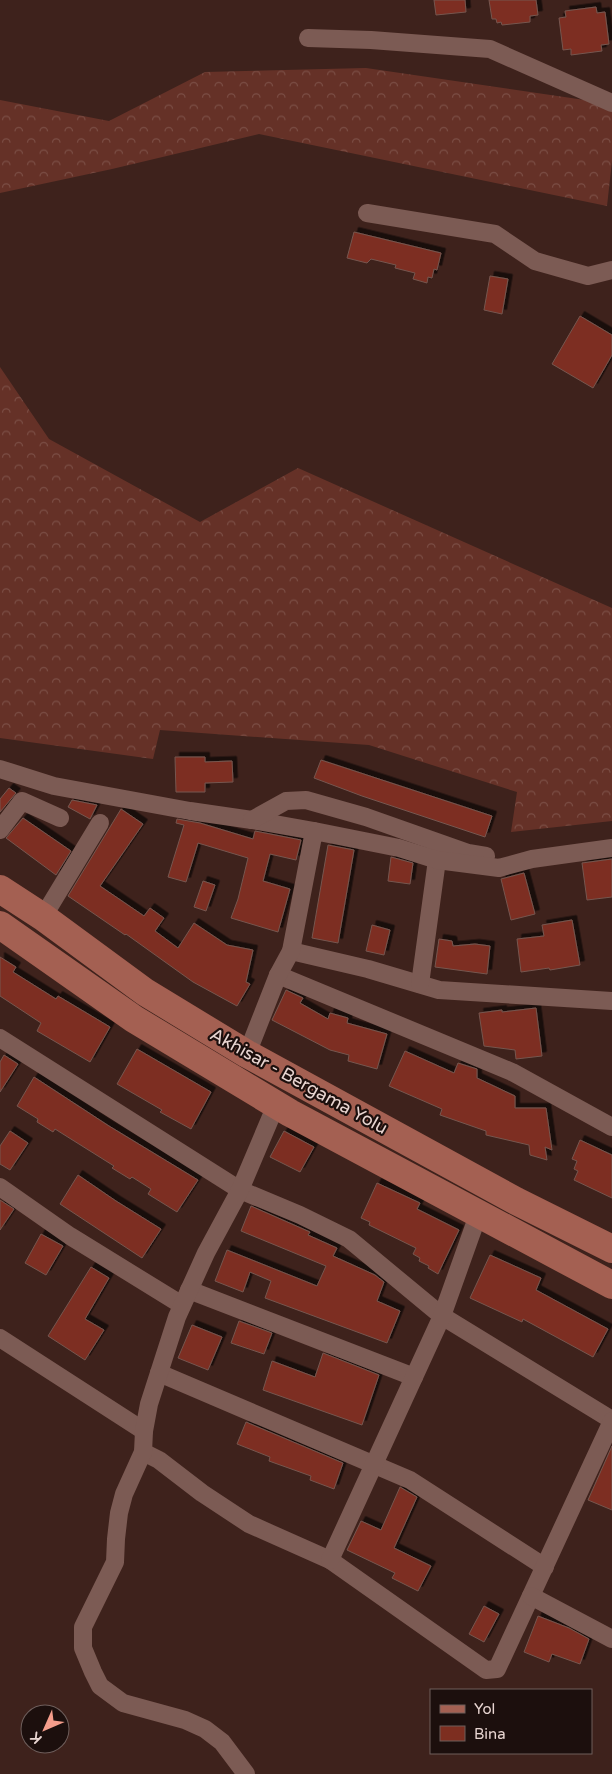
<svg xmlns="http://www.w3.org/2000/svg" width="612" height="1774" font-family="'Varela Round',sans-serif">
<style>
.forest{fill:url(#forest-crowns)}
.building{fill:#7d2e20;stroke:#76564f;filter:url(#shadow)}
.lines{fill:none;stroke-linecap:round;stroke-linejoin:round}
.minor{stroke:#7c5b54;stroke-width:18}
.primary{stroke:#a46052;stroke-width:28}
.labels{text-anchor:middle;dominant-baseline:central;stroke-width:4.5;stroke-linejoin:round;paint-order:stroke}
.street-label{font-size:18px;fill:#e8d5d1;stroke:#1c0f0d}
</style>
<defs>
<pattern id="forest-crowns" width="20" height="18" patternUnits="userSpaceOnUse" patternTransform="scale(1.25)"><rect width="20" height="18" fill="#653127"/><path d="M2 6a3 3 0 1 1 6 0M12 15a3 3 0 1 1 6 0" fill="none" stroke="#7b4e45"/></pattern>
<filter id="shadow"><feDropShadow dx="4.5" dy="-4.5" stdDeviation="0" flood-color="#0009"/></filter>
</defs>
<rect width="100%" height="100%" fill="#3e221c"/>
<g class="forest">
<path d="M366,68L612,104V161L607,206L259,134L112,169L0,193V100L109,121L205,72Z"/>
<path d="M0,367L49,439L200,522L298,468L612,608V821L511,832L517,792L369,745L160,730L153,759L0,738Z"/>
</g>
<g class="building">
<path d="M434,0H465L466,12L436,15Z"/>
<path d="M489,0H536L538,15L530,16V22L502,25L501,22L497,23L496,19H492Z"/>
<path d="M596,7L597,13L605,12L609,44L601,45L602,51L571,55V49L563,50L559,18L566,17L565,11Z"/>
<path d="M354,232L441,253L437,270L434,269L432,278L428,277L427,283L413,279L415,273L395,268L396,265L371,259L367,263L347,258Z"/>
<path d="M490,276L508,279L502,314L484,310Z"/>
<path d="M580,316L612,335V355L593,388L552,364Z"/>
<path d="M175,757H205V762L232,761L233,782L205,783V792H176Z"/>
<path d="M321,760L492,816L485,837L362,796L314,778Z"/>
<path d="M9,788L16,793L0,812V799Z"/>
<path d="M72,800L97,805L90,819L68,807Z"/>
<path d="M121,809L143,824L100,886L144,916L150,908L164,918L155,931L178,948L194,923L227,945L253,950L246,982L250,984L237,1006L193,982L126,934L125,935L68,896Z"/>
<path d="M23,818L71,851L56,875L6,838Z"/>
<path d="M177,819L200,823L253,839L255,831L301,840L296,860L270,854L263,881L290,889L278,932L231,918L238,899L248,858L198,843L186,882L168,877L184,825L176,823Z"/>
<path d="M328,845L354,850L338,943L312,938Z"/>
<path d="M391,857L413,863L410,884L388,881Z"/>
<path d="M612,859V897L587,900L582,863Z"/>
<path d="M524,873L535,914L511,920L501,879Z"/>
<path d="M203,881L215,885L206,911L194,907Z"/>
<path d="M572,920L580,965L550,970L549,968L521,972L517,939L544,936L542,925Z"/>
<path d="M372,925L390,930L384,955L366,951Z"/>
<path d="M439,939L452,941L453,946L475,944L490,946L487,974L435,967Z"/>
<path d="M0,957L16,967L13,972L56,999L58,996L110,1027L90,1062L37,1031L41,1023L0,996Z"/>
<path d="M286,990L303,998L300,1003L328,1019L330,1013L348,1018L347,1023L387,1034L377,1069L348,1061L349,1055L330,1050L272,1020Z"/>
<path d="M536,1008L542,1056L516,1059L515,1050L484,1046L479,1013L502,1010V1012Z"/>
<path d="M137,1049L211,1092L191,1129L160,1112L162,1110L117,1084Z"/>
<path d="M405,1051L454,1073L458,1063L477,1069V1078L515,1096V1108H546L552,1150L545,1147L547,1160L530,1155L529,1145L486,1135V1131L440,1115L442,1109L389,1086Z"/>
<path d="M4,1055L18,1064L0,1092V1062Z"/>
<path d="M34,1077L109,1126L198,1180L177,1212L148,1194L151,1189L132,1177L130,1179L112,1168L114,1166L55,1129L53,1132L37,1122L38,1119L17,1106Z"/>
<path d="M10,1131L28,1143L10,1170L0,1164V1146Z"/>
<path d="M284,1131L314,1147L300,1172L270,1157Z"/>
<path d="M580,1140L612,1155V1198L574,1180L578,1171L574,1169L577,1161L572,1159Z"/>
<path d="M78,1175L116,1201L161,1229L142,1258L60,1204Z"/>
<path d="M377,1183L420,1203L417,1209L459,1230L438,1274L428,1268L429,1266L419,1261L420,1258L413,1254L416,1248L369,1225L370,1222L361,1218Z"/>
<path d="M0,1200L14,1209L0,1230Z"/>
<path d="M251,1206L310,1232L308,1235L337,1248L333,1256L375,1275L384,1282L377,1301L400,1311L387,1343L265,1298L271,1281L250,1272L243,1292L215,1281L227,1250L317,1286L326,1266L241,1231Z"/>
<path d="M41,1234L63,1246L46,1275L25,1263Z"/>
<path d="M490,1255L541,1278L536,1290L608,1329L593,1357L523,1319L522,1322L470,1298Z"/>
<path d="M91,1267L109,1278L85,1319L104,1330L85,1360L48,1336Z"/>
<path d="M239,1321L272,1333L264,1354L231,1343Z"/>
<path d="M192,1325L222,1337L208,1370L178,1358Z"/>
<path d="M323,1353L379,1375L362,1425L263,1390L272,1361L315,1377Z"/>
<path d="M246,1422L343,1463L334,1489L310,1480L311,1476L269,1461L270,1457L237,1444Z"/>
<path d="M612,1446V1510L588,1500Z"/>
<path d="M400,1487L417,1497L394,1548L431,1566L418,1591L392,1578L395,1573L347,1550L361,1521L381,1530Z"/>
<path d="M484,1606L499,1614L484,1642L469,1634Z"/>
<path d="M538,1616L569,1628L589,1639L580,1664L552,1654L549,1662L524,1652Z"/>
</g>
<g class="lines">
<g class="minor">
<path d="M308,38L371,40L490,49L612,103"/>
<path d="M367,213L495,234L535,261L588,276L612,270"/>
<path d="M0,769L54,786L190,811L252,820L314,831"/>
<path d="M252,820L286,801L306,800L366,817L468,853L486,856"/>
<path d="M0,830L22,801L60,818"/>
<path d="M43,917L100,823"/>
<path d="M291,951L368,969L439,990L612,1001"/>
<path d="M278,975L512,1072L612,1127"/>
<path d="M420,984L437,860"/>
<path d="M0,1038L240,1190L300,1215L349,1239L442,1316L612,1420"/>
<path d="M247,1054L278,975L291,951L314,831L399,848L437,860L499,868L532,859L612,848"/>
<path d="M0,1187L70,1236L182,1305"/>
<path d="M189,1290L414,1377"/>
<path d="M0,1338L144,1431"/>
<path d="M159,1373L410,1480L545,1567"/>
<path d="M143,1452L159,1460L202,1493L249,1524L330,1560L486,1670L497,1669L612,1421"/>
<path d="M330,1560L442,1316L478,1215"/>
<path d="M531,1596L612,1639"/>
<path d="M246,1774L222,1742L205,1729L185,1720L123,1703L100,1686L93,1672L83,1648V1627L115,1562L116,1539L119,1513L124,1494L143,1452L144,1431L149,1404L177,1317L206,1253L240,1190L276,1105"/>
</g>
<g class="primary">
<path d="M0,889L43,917L145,992L247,1054L516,1201L612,1249"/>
<path d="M0,925L134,1019L290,1113L612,1285"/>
</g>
</g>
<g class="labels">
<g class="street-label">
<text transform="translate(299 1081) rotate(29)">Akhisar - Bergama Yolu</text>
</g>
</g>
<rect x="430" y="1689" width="162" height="65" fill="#1c0f0d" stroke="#6e5e5b"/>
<rect x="440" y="1705" width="25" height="8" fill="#a46052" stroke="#6e5e5b"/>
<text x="474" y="1714" font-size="15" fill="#e8d5d1">Yol</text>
<rect x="440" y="1726" width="25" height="15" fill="#7d2e20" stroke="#6e5e5b"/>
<text x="474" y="1739" font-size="15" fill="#e8d5d1">Bina</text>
<g transform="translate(45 1729) rotate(225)"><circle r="24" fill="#1c0f0d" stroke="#6e5e5b"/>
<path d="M0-4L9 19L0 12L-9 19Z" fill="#f49d8b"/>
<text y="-8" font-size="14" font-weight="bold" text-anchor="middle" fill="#e8d5d1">K</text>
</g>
</svg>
